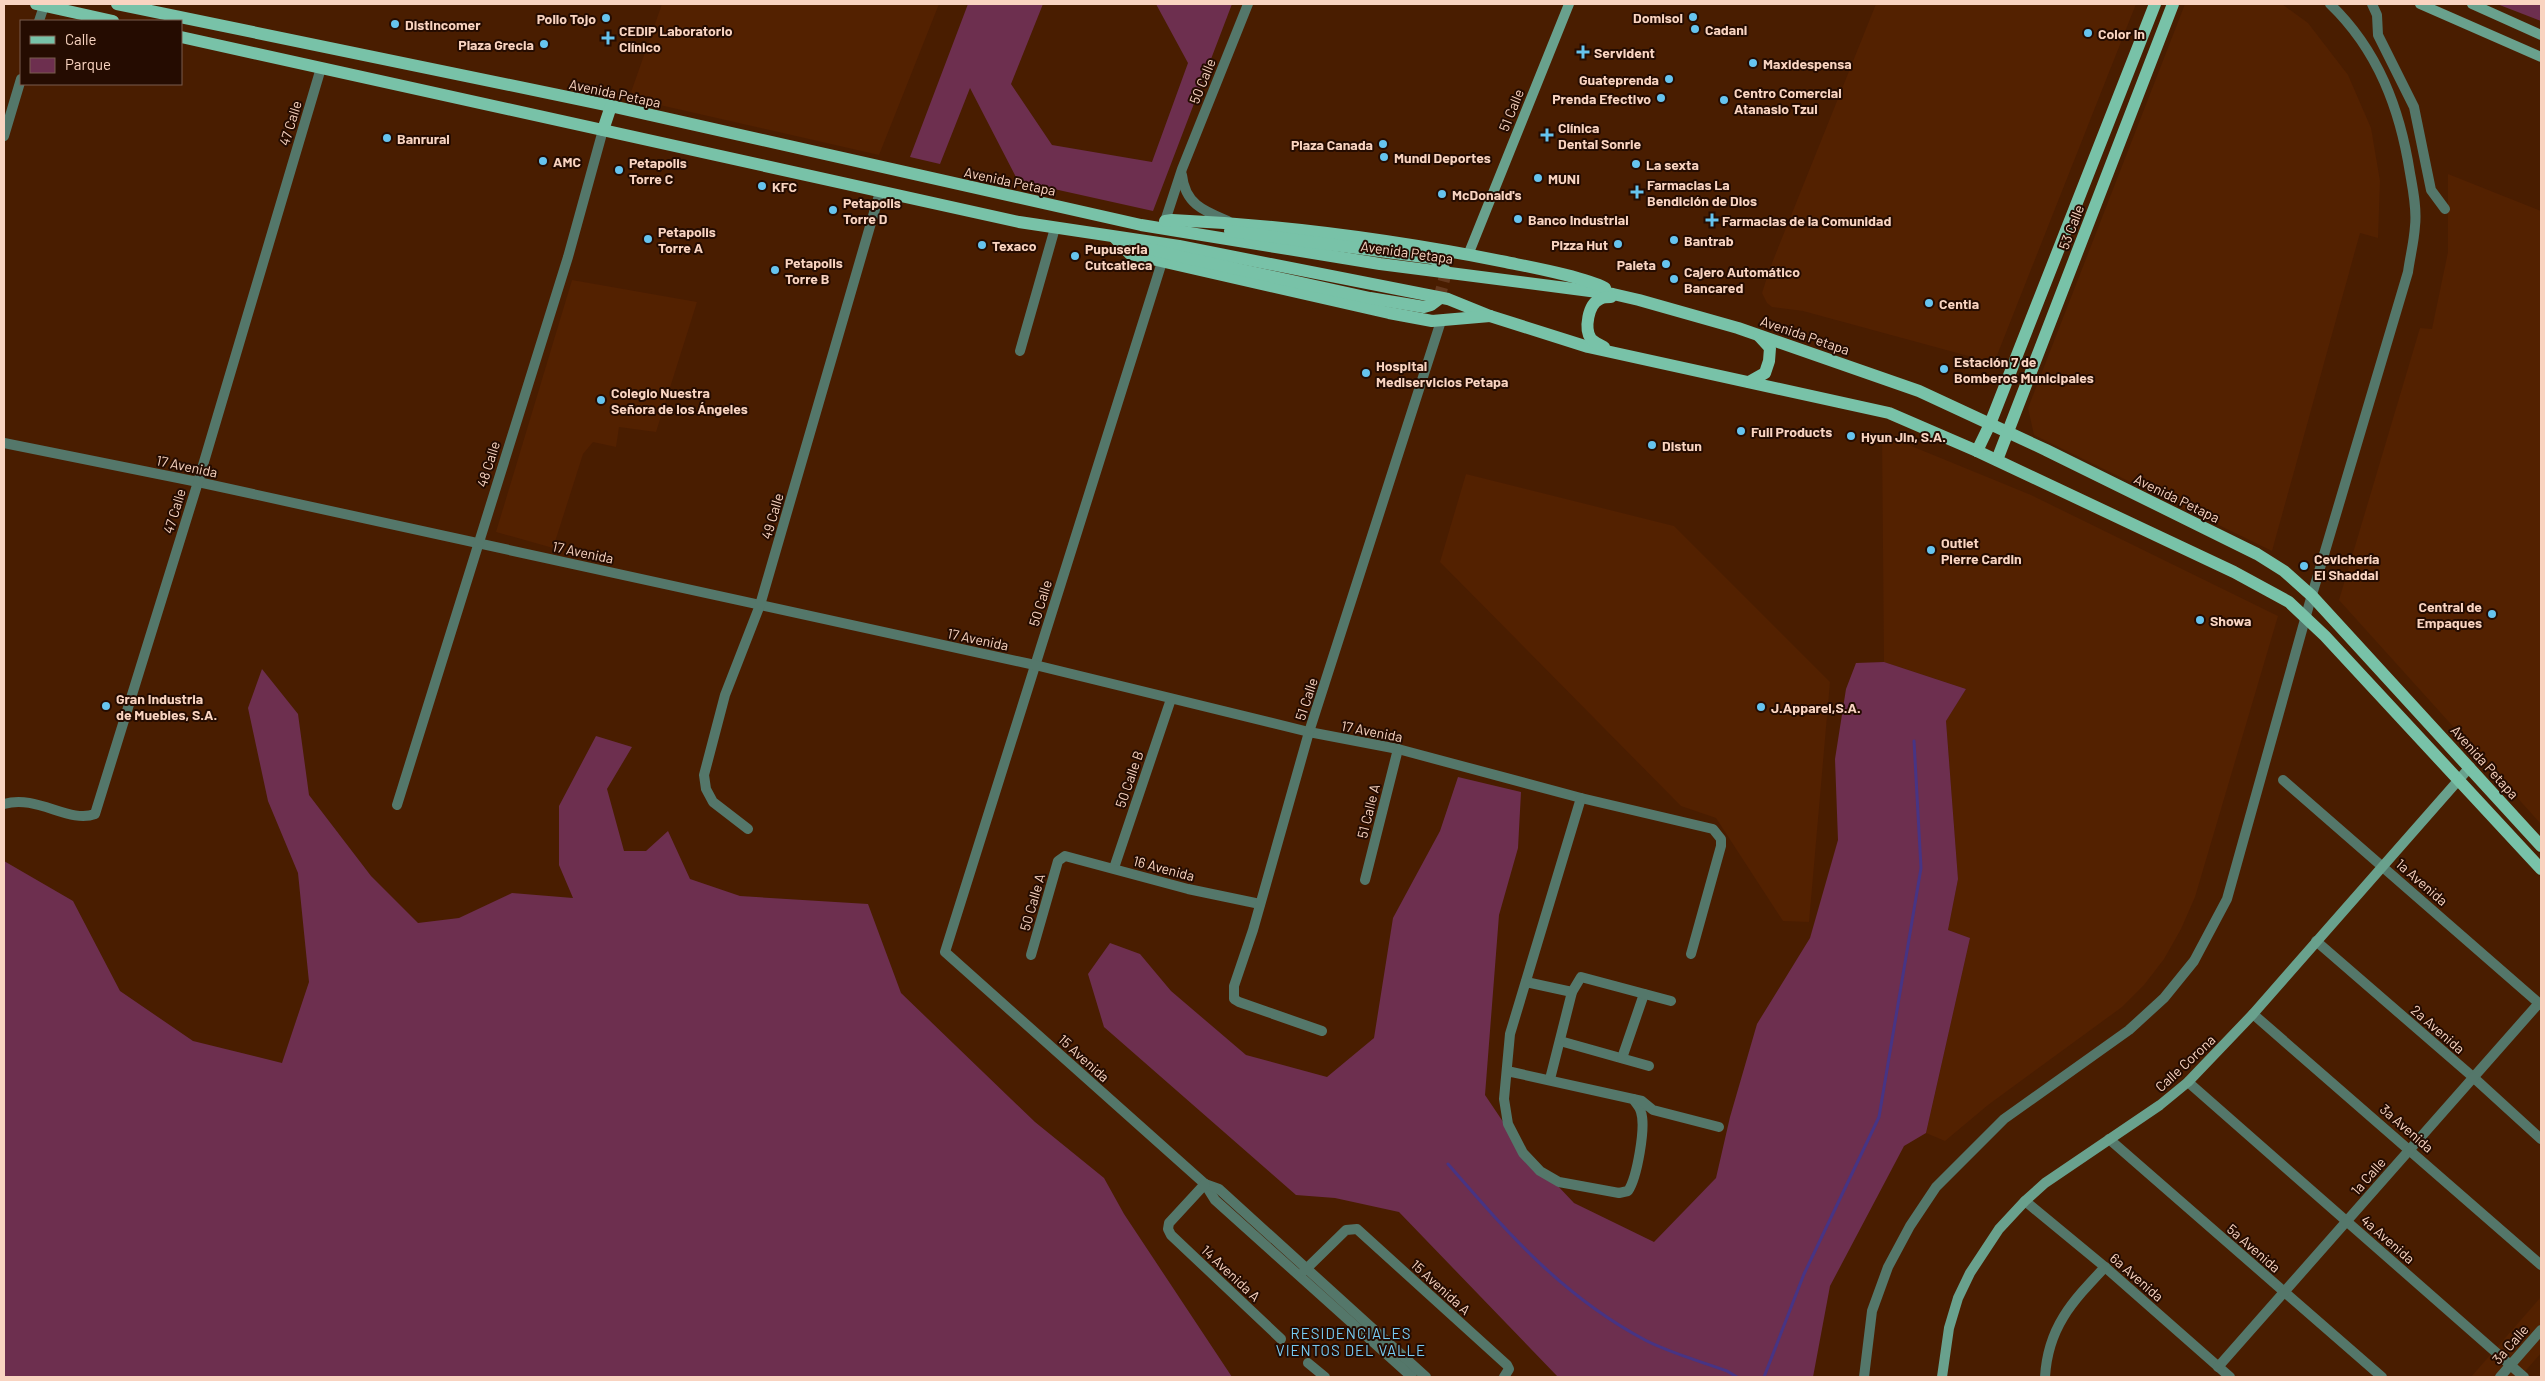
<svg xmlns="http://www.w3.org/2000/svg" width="2545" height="1381" font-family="Barlow,sans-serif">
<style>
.built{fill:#532100}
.green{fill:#6d2f4f}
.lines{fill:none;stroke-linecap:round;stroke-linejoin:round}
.stream{stroke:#473484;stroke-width:3}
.primary-tunnel{stroke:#63381d;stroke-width:12;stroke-dasharray:12 6;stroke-linecap:butt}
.street{stroke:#54776a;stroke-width:10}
.secondary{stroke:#69a18d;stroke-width:10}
.primary{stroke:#78c2a8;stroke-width:12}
.poi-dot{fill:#66c4ef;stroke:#250c01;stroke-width:2}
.labels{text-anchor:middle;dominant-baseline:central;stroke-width:4;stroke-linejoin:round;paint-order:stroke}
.poi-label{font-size:14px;font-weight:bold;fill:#f9d4c1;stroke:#250c01;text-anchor:start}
.street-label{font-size:14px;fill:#f9d4c1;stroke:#250c01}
.neighbourhood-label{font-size:15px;letter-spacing:1px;fill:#77ccf4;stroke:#250c01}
</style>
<rect width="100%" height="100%" fill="#491d00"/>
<g class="built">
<path d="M662,4H939L879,155L629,98Z"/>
<path d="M1876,4H2136L1994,363L1803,311L1772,307L1767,303L1762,293L1770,268Z"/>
<path d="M2185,4H2282L2308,23L2348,75L2371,128L2380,181L2378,238L2360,233L2272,551L2034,435L2028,408Z"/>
<path d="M2448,174L2541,211V824L2339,600L2420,328L2432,329L2448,252Z"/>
<path d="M572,280L697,302L656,432L619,427L616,447L593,442L583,454L553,548L496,532Z"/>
<path d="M1882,434L2031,495L2278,616L2195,897L2181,929L2164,959L2144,985L2122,1007L1988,1105L1945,1141L1926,1133L1970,938L1948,930L1958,879L1946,721L1966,689L1884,662Z"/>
<path d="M1466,474L1674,526L1830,682L1809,922L1783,921L1716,818L1681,806L1440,562Z"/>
<path d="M2541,1297V1353L2520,1377H2471Z"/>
</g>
<g class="green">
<path d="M968,4H1043L1011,84L1052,145L1152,162L1188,63L1156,4H1232L1153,211L1018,181L970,88L940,164L910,157Z"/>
<path d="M2497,4H2541V21Z"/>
<path d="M1884,662L1966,689L1946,721L1958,879L1948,930L1970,938L1926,1133L1904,1146L1830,1286L1813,1377H1558L1399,1212L1335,1198L1296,1195L1104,1027L1088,974L1110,943L1140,954L1171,991L1246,1055L1327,1077L1374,1038L1393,918L1440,831L1458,777L1521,792L1518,848L1499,915L1485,1095L1518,1144L1574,1203L1654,1242L1716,1178L1730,1117L1757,1024L1810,938L1838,840L1835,759L1846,689L1856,663Z"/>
<path d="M262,669L298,714L309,795L371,876L418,923L459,918L512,893L573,898L559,865V806L596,736L632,747L607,789L624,851H646L668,831L690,879L740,896L868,904L901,993L1035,1122L1104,1178L1124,1214L1232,1377H4V861L73,901L120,991L193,1041L282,1063L309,982L298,873L268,801L248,708Z"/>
</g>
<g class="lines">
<g class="stream">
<path d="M1448,1164C1508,1233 1562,1296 1645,1340C1670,1353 1700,1361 1727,1371L1737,1377"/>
<path d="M1764,1377L1804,1274L1879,1117L1921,868L1914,741"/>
</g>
<path class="primary-tunnel" d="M1439,299L1445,276L1444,269"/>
<g class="street">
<path d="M2372,4L2377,15L2378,35L2414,107L2431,190L2445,209"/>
<path d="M39,21L44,6"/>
<path d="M4,136L21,79"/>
<path d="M1182,175C1185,204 1204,211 1228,221"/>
<path d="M1165,221L1182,169L1248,4"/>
<path d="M1162,262L945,952L1205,1184L1215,1200L1412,1377"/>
<path d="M1020,351L1055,228"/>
<path d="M4,443L198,482L1035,665L1309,732L1398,749L1581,798L1713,829L1721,839V846L1691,954"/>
<path d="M2283,780L2541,1005"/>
<path d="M4,804C37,794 69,824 95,814L198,482L321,68"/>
<path d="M397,805L568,257L603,130"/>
<path d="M748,829L713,802L706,789L704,775L725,695L760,605L880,192"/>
<path d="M1114,868L1171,699"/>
<path d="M1365,880L1398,749"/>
<path d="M2316,941L2473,1077L2541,1139"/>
<path d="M1031,955L1058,861L1065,856L1188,889L1260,904"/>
<path d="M1526,982L1572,992"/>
<path d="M2253,1014L2541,1265"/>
<path d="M1322,1031L1239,1002L1234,999V986L1253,930L1309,732L1441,321"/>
<path d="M1560,1041L1649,1066"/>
<path d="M1622,1058L1644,994"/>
<path d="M1507,1071L1633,1099C1636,1103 1640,1107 1641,1112C1646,1127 1637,1178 1628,1191L1619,1193L1559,1182L1540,1171L1523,1153L1508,1124L1504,1099L1510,1034L1581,798"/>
<path d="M1550,1079L1572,992L1581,977L1671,1001"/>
<path d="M2188,1082L2524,1377"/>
<path d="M1633,1099L1642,1101L1653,1110L1719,1127"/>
<path d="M2109,1139L2382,1377"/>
<path d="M1205,1184L1219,1189L1426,1377"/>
<path d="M1205,1184L1169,1223L1168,1229L1171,1235L1281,1339"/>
<path d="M2025,1201L2105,1267L2230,1377"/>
<path d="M1304,1271L1346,1230L1357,1229L1507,1365L1509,1369L1504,1377"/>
<path d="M1308,1363L1325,1377"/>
<path d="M2218,1367L2539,1003"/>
<path d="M1864,1377L1872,1311L1888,1267L1910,1226L1936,1187L2004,1119L2129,1030L2164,998L2194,961L2227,899L2309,605L2408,272C2410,257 2414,242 2415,226C2417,209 2413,190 2410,173C2400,109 2378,50 2330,4"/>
<path d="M2045,1377C2048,1327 2072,1302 2105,1267"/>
<path d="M2500,1377L2541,1330"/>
</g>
<g class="secondary">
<path d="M2420,4L2541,57"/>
<path d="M2472,4L2541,35"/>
<path d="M1468,255L1569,4"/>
<path d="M1942,1377L1949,1328L1958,1298L1970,1273L1999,1229L2025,1201L2045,1183L2160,1105L2188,1082L2253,1014L2470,767"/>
</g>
<g class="primary">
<path d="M36,4L113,21"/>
<path d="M117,4L611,106L1141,225L1380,264L1613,294L1639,300L1738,328L1919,391L2046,450L2257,554L2284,571L2312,596L2541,846"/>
<path d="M181,37L1019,222L1179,246L1448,299L1490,316L1588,347L1889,413L1977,451L2234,572L2289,602L2325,636L2541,869"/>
<path d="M603,130L611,106"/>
<path d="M1165,221L1172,220C1285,225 1395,240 1506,262C1530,267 1585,277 1605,288"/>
<path d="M1230,231L1431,258L1436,260L1444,269"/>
<path d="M1115,238L1130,254L1389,313L1432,321L1490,316"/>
<path d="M1151,249L1177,256L1370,298L1424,307L1431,305L1439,299"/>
<path d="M1604,347C1600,345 1594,342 1591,339C1584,329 1588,304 1600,299C1603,297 1608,297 1611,297"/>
<path d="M1749,382L1765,373L1769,361L1770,348L1759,336"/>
<path d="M1977,451L1990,424L2155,4"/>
<path d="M1997,460L2173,4"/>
</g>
</g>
<g class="poi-dot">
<circle cx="1693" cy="17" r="5"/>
<circle cx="606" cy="18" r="5"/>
<circle cx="395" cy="24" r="5"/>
<circle cx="1695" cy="29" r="5"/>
<circle cx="2088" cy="33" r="5"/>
<path d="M605.5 30.5h5v5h5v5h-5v5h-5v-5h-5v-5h5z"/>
<circle cx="544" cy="44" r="5"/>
<path d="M1580.5 44.5h5v5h5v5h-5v5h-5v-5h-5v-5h5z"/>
<circle cx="1753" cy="63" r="5"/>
<circle cx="1669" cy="79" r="5"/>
<circle cx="1661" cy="98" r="5"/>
<circle cx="1724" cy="100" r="5"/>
<path d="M1544.5 127.5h5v5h5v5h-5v5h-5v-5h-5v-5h5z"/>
<circle cx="387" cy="138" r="5"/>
<circle cx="1383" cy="144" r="5"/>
<circle cx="1384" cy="157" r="5"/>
<circle cx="543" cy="161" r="5"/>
<circle cx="1636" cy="164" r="5"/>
<circle cx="619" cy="170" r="5"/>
<circle cx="1538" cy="178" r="5"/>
<circle cx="762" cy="186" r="5"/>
<path d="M1634.5 184.5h5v5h5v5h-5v5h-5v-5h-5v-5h5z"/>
<circle cx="1442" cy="194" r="5"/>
<circle cx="833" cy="210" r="5"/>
<circle cx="1518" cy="219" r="5"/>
<path d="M1709.5 212.5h5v5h5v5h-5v5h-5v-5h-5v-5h5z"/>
<circle cx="648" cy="239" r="5"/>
<circle cx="1674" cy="240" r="5"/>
<circle cx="1618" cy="244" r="5"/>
<circle cx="982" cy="245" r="5"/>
<circle cx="1075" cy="256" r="5"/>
<circle cx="1666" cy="264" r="5"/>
<circle cx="775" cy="270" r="5"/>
<circle cx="1674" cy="279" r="5"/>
<circle cx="1929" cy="303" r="5"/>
<circle cx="1944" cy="369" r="5"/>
<circle cx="1366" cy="373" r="5"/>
<circle cx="601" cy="400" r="5"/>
<circle cx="1741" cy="431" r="5"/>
<circle cx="1851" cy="436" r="5"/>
<circle cx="1652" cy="445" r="5"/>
<circle cx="1931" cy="550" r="5"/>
<circle cx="2304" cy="566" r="5"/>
<circle cx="2492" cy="614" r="5"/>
<circle cx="2200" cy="620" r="5"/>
<circle cx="106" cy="706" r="5"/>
<circle cx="1761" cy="707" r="5"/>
</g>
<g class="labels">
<g class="poi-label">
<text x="1683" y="17" text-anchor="end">Domisol</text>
<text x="596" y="18" text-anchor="end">Pollo Tojo</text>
<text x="405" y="24">Distincomer</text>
<text x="1705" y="29">Cadani</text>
<text x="619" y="30">CEDIP Laboratorio<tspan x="619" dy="16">Clínico</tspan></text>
<text x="2098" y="33">Color In</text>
<text x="534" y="44" text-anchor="end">Plaza Grecia</text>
<text x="1594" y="52">Servident</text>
<text x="1763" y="63">Maxidespensa</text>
<text x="1659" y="79" text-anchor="end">Guateprenda</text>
<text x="1734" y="92">Centro Comercial<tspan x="1734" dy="16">Atanasio Tzul</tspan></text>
<text x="1651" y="98" text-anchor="end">Prenda Efectivo</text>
<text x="1558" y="127">Clínica<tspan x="1558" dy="16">Dental Sonrie</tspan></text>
<text x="397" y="138">Banrural</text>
<text x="1373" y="144" text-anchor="end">Plaza Canada</text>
<text x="1394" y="157">Mundi Deportes</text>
<text x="553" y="161">AMC</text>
<text x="629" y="162">Petapolis<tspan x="629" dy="16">Torre C</tspan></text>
<text x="1646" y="164">La sexta</text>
<text x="1548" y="178">MUNI</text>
<text x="1647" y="184">Farmacias La<tspan x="1647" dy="16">Bendición de Dios</tspan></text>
<text x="772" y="186">KFC</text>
<text x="1452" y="194">McDonald's</text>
<text x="843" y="202">Petapolis<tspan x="843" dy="16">Torre D</tspan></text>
<text x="1528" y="219">Banco Industrial</text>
<text x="1722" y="220">Farmacias de la Comunidad</text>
<text x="658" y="231">Petapolis<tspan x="658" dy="16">Torre A</tspan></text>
<text x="1684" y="240">Bantrab</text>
<text x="1608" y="244" text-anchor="end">Pizza Hut</text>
<text x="992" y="245">Texaco</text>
<text x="1085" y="248">Pupuseria<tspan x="1085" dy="16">Cutcatleca</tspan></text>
<text x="785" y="262">Petapolis<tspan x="785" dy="16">Torre B</tspan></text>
<text x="1656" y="264" text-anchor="end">Paleta</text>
<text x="1684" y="271">Cajero Automático<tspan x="1684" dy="16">Bancared</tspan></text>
<text x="1939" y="303">Centia</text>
<text x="1954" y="361">Estación 7 de<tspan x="1954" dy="16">Bomberos Municipales</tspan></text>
<text x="1376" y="365">Hospital<tspan x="1376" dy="16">Mediservicios Petapa</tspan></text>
<text x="611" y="392">Colegio Nuestra<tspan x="611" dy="16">Señora de los Ángeles</tspan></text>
<text x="1751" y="431">Full Products</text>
<text x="1861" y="436">Hyun Jin, S.A.</text>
<text x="1662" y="445">Distun</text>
<text x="1941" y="542">Outlet<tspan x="1941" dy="16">Pierre Cardin</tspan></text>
<text x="2314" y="558">Cevichería<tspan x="2314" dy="16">El Shaddai</tspan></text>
<text x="2482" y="606" text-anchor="end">Central de<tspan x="2482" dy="16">Empaques</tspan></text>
<text x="2210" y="620">Showa</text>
<text x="116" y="698">Gran Industria<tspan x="116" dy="16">de Muebles, S.A.</tspan></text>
<text x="1771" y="707">J.Apparel,S.A.</text>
</g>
<g class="street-label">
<text transform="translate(1202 81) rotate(-68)">50 Calle</text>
<text transform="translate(615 93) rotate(12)">Avenida Petapa</text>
<text transform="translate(1511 110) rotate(-68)">51 Calle</text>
<text transform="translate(290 123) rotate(-73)">47 Calle</text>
<text transform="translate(1010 181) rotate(12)">Avenida Petapa</text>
<text transform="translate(2071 227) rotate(-69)">53 Calle</text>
<text transform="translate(1407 252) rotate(8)">Avenida Petapa</text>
<text transform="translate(1805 335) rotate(19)">Avenida Petapa</text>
<text transform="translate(488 464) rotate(-73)">48 Calle</text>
<text transform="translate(187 466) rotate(12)">17 Avenida</text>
<text transform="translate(2177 498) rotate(26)">Avenida Petapa</text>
<text transform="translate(174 511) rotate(-73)">47 Calle</text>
<text transform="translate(772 516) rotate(-74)">49 Calle</text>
<text transform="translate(583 552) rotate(12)">17 Avenida</text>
<text transform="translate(1040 603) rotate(-73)">50 Calle</text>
<text transform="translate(978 639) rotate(12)">17 Avenida</text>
<text transform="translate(1306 699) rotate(-72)">51 Calle</text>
<text transform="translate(1372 731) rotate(11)">17 Avenida</text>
<text transform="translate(2485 762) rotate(48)">Avenida Petapa</text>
<text transform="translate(1129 779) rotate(-71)">50 Calle B</text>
<text transform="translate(1368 811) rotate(-76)">51 Calle A</text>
<text transform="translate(1164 868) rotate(15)">16 Avenida</text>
<text transform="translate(2422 882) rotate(41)">1a Avenida</text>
<text transform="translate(1032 902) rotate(-74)">50 Calle A</text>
<text transform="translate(2438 1029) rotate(41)">2a Avenida</text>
<text transform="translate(1084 1058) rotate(42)">15 Avenida</text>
<text transform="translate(2185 1063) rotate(-43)">Calle Corona</text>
<text transform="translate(2407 1128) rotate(41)">3a Avenida</text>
<text transform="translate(2368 1176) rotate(-49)">1a Calle</text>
<text transform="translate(2388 1239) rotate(41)">4a Avenida</text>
<text transform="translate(2254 1248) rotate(41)">5a Avenida</text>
<text transform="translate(1231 1273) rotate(43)">14 Avenida A</text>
<text transform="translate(2137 1277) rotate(41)">6a Avenida</text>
<text transform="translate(1441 1287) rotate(42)">15 Avenida A</text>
<text transform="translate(2510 1344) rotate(-49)">3a Calle</text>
</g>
<g class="neighbourhood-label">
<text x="1351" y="1333">RESIDENCIALES<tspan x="1351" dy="17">VIENTOS DEL VALLE</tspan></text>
</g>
</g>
<rect width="2545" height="1381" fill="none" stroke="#f9d4c1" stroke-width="10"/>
<rect x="20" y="20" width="162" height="65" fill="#250c01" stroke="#7a5c4e"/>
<rect x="30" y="36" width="25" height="8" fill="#78c2a8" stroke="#7a5c4e"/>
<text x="65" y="45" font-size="15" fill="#f9d4c1">Calle</text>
<rect x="30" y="58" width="25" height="15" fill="#6d2f4f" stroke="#7a5c4e"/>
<text x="65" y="70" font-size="15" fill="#f9d4c1">Parque</text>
</svg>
